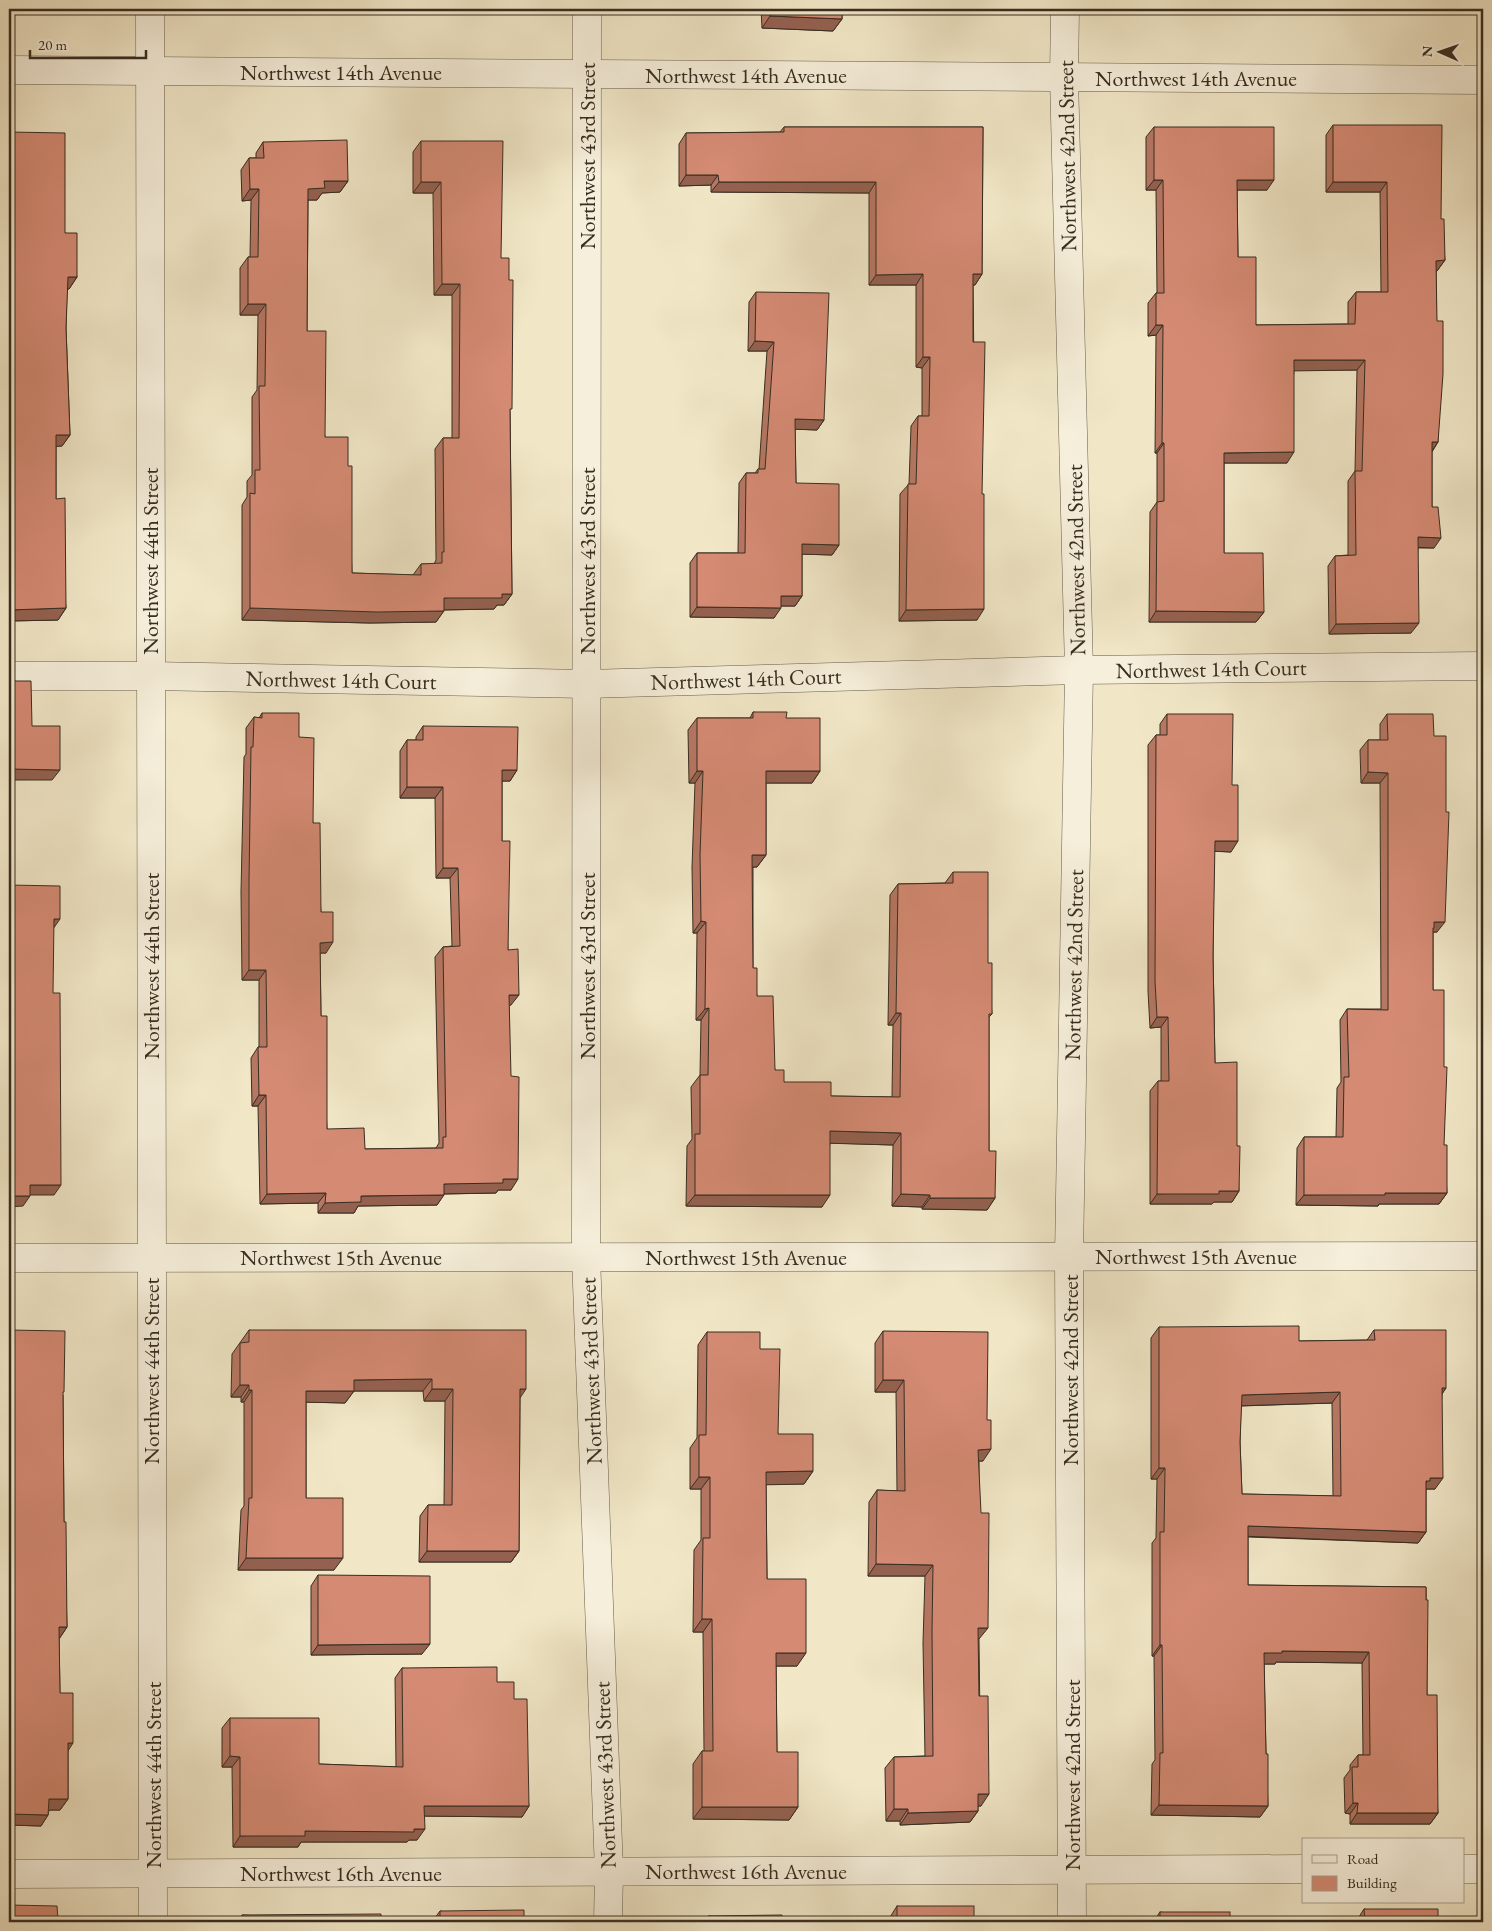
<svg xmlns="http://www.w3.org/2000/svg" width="1492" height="1931" font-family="'EB Garamond',serif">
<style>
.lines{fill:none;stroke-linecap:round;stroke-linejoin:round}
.minor-casing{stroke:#665c4a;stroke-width:29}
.minor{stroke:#f6efdb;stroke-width:28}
.wall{fill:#b67763;stroke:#382d21;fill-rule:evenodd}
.shaded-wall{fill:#946150;stroke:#382d21}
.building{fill:#d48a73;stroke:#382d21;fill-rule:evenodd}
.labels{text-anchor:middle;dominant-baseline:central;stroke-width:4;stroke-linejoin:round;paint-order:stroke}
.street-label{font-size:22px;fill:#382d21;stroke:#f6efdb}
</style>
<rect width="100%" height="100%" fill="#f1e7c7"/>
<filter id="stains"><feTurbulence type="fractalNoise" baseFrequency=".004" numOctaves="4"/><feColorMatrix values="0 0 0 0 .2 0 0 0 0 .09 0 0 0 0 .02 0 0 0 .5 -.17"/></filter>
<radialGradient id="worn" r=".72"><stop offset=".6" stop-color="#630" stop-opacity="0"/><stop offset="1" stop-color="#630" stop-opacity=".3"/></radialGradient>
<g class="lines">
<g class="minor-casing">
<g id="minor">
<path d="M150,9L153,1922"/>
<path d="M587,9L586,1257L609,1871L608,1922"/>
<path d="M1065,9L1064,77L1079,670L1069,1256L1072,1922"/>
<path d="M9,70L1483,80"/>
<path d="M9,676H151L587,684L1079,670L1483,666"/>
<path d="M9,1258L1483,1256"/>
<path d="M1463,1869H1483"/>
<path d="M9,1874L1303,1869"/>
</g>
</g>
<use href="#minor" class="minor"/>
</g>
<g class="wall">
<path d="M761,9H842V19L833,31L762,28Z"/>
<path d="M1333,125L1441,219L1445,260L1437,271H1436L1438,442L1432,452V507L1434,548H1418L1411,633L1329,634L1328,566L1335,556L1348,555V481L1355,471L1357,370H1294L1287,463H1224V553L1264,612L1256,622H1149L1150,512L1157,502V453H1155L1156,335L1148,336V303L1156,293H1157L1156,190H1146V137L1154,127L1267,190H1237L1238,257L1256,325L1348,324V302L1356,292H1381L1380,192H1326V135Z"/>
<path d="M784,127H983L982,274L975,285H973L977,620L899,621L900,494L909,484L911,426L918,416H922V368L916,367V285H869V193L711,192V185L679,186V144L686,133L780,132Z"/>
<path d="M9,132L65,233L77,277L69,289H67L66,328L70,435L62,446H56V499L66,608L58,620L9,621Z"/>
<path d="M421,141L501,258L510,413L512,594L504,605H497L494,609L444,610L436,622L370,623L242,620V505L247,497V481L252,475V397L257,390L258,315H240V268L248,257H250L251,200L242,201L241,170L249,158H256V153L263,142L348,181L340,192L322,193L317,200H308L307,331L325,437L348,466L352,573L413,575L421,564H434L436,560L435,449L443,438H452V295H434L433,193H413V152Z"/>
<path d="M756,292L824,420L817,430L795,429L796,483L839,545L832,555L802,554V596L795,606H781L774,618L690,617V563L697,553H738L739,483L746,473H755L758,469H759L767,351H748L749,302Z"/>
<path d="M753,712L786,718L820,771L812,783H766V855L757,867H753V968L757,996L775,1070L784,1082L831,1096L892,1097L893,1025H888L890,895L898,884L945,883L953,872L988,963L992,1014L989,1017V1151L995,1198L987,1210L922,1209V1207L892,1206L893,1145L830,1143L822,1207L686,1206L687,1146L692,1139L691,1087L700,1075L701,1020H696L697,933H693L692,867L695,783H689L688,730L697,718H750Z"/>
<path d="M262,713L299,737L313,823L321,912L326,953H320L321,1016L327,1129L365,1149L436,1148L439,1143L435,957L443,947L452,946L450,878H436L435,798H400V751L407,740H416V737L423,726L517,770L510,781H502V841L511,1005H509L511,1190H498L496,1193L444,1194L437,1205L358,1206L354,1213H318V1203L260,1204L258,1106H252L251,1058L258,1047H259V980H242L241,892L244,757L246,754V728L254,717L259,718Z"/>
<path d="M1167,714L1231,852L1214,851L1213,956L1215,1063L1237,1146L1239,1191L1232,1202H1214L1212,1204H1150V1091L1158,1081H1161V1027L1150,1028L1148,991V745L1156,735H1160V724Z"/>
<path d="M1387,714L1437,932H1433V990L1447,1193L1439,1204H1379L1378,1206L1296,1205L1297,1148L1304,1137H1336L1337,1088L1341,1082L1340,1020L1347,1009H1381L1380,783H1361L1360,750L1368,740H1380V724Z"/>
<path d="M1159,1327L1299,1341L1367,1340L1374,1330L1446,1388L1442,1394L1435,1489H1426V1532L1418,1543L1248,1537V1585L1426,1587L1427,1695L1438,1813L1430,1824H1350V1814L1345,1813L1344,1778L1350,1770V1765L1358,1755H1363L1362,1663L1276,1662L1275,1664H1264L1266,1754L1268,1806L1260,1817L1151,1815L1152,1764L1155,1760L1154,1656H1152V1543L1156,1538L1157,1479H1151V1338ZM1332,1403L1333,1496L1242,1494L1240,1442L1241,1406Z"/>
<path d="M9,1330L63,1395L64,1522L67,1627L59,1639L60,1693L68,1751V1799L60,1810H49L48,1815L41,1826L9,1825Z"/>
<path d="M249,1330L520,1398L519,1551L511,1562H419L420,1516L428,1505H444L445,1401H424L423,1391H354L345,1403L306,1402V1498L334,1570H238L241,1510L244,1506V1402H241V1397H231L232,1354Z"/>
<path d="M883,1331L983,1461H979V1639L981,1806H978V1811L970,1822L900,1825V1821H886L885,1768L894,1757L925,1756L923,1643L925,1576H868L869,1502L877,1490L897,1491L896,1392H875V1343Z"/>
<path d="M707,1332L760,1349L778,1434L813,1471L804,1484H766L767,1579L797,1666H776L777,1752L798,1807L789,1820L693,1819V1764L702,1751H704L703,1632H693L694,1550L701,1540V1489H690V1448L697,1438L698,1345Z"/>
<path d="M318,1575L422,1654L311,1655V1586Z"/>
<path d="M402,1668L497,1682L514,1699L529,1806L522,1817L424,1816L417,1840H409L407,1842H301L298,1847H233L232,1767H222V1728L230,1718L319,1764L396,1767L395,1678Z"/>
<path d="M897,1906L974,1922H887Z"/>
<path d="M1364,1909L1438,1922H1345L1347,1919L1357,1920Z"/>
<path d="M440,1911L524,1922H432Z"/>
<path d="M1160,1912L1230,1922H1153Z"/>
<path d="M242,1915L381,1922H237Z"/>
<path d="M708,1916L782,1922H704Z"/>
</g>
<g class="shaded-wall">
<path d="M770,16L842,19L833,31L762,28Z"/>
<path d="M686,175H718L711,185L679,186Z"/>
<path d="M1154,180H1163L1156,190H1146Z"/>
<path d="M1237,180H1274L1267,190H1229Z"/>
<path d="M324,181H348L340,192L322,193L317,200H301L308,189Z"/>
<path d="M421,182H441L433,193H413Z"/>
<path d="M719,182H876L869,193L711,192Z"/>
<path d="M1333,182H1387L1380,192H1326Z"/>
<path d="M250,189H259L251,200L242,201Z"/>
<path d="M1445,260L1437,271H1429L1436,261Z"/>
<path d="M923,274L916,285H869L876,275Z"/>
<path d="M973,274H982L975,285H965Z"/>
<path d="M68,277H77L69,289H60Z"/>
<path d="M442,284H460L452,295H434Z"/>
<path d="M248,304H266L258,315H240Z"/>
<path d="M1156,325H1163L1156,335L1148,336Z"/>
<path d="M755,341L774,342L767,351H748Z"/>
<path d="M923,357H930L922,368L916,367Z"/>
<path d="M1294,360H1365L1357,370L1287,371Z"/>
<path d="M795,419L824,420L817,430L788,429Z"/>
<path d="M56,435H70L62,446L48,447Z"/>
<path d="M1432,442H1438L1431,452Z"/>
<path d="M1162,443H1164L1157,453H1155Z"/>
<path d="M1294,452L1287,463H1216L1224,453Z"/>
<path d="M1418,537L1441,538L1434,548L1410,547Z"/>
<path d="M802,544L839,545L832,555L796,554Z"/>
<path d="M502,594H512L504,605H497L494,609L436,610L444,598Z"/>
<path d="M781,596H802L795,606H774Z"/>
<path d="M697,607L781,608L774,618L690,617Z"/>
<path d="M66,608L58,620L9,621V610Z"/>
<path d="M250,608L444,611L436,622L370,623L242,620Z"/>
<path d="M984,609L977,620L899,621L906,610Z"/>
<path d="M1156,611L1264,612L1256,622H1149Z"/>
<path d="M1419,623L1411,633L1329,634L1336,624Z"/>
<path d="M9,769L60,770L52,780H9Z"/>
<path d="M502,770H517L510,781H494Z"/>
<path d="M697,771H703L695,783H689Z"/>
<path d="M766,771H820L812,783H757Z"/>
<path d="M1368,772L1388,773L1380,783H1361Z"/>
<path d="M407,787H443L435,798H400Z"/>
<path d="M1215,841H1238L1231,852L1207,851Z"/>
<path d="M752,855H766L757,867H744Z"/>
<path d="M443,868H458L450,878H436Z"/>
<path d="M54,919H60L53,929Z"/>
<path d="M701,921L706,922L697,933H693Z"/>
<path d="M1434,922H1445L1437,932H1431Z"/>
<path d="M333,942L326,953H312L320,943Z"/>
<path d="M249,970H266L259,980H242Z"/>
<path d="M509,995H519L511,1005H502Z"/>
<path d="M709,1008L701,1020H696L705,1009Z"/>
<path d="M896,1013H901L893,1025H888Z"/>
<path d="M1157,1017H1168L1161,1027L1150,1028Z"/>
<path d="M259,1095H266L258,1106H252Z"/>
<path d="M830,1131L901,1133L893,1145L821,1143Z"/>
<path d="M503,1179H518L511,1190H498L496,1193L437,1194L444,1184Z"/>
<path d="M30,1185H61L54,1195H22Z"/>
<path d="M1219,1191H1239L1232,1202H1214L1212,1204H1150L1157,1194Z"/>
<path d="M326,1193L318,1203L260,1204L267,1194Z"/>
<path d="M1385,1193H1447L1439,1204H1379L1378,1206L1296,1205L1304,1195Z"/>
<path d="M901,1194L930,1195L922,1207L892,1206Z"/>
<path d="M444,1195L437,1205L358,1206L354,1213H318L325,1203L361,1196Z"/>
<path d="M695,1195H830L822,1207L686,1206Z"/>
<path d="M9,1196H30L23,1206L9,1207Z"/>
<path d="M930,1198H995L987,1210L922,1209Z"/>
<path d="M432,1379L423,1391H346L354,1380Z"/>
<path d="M883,1380H904L896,1392H875Z"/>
<path d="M240,1385H249L241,1397H231Z"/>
<path d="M1442,1388H1446L1438,1399Z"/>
<path d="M432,1389H453L445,1401H424Z"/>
<path d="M520,1389H526L518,1401Z"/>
<path d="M249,1390H252L244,1402H241Z"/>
<path d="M306,1391H354L345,1403L298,1402Z"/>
<path d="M1340,1392L1332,1403L1234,1406L1242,1395Z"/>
<path d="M991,1449L983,1461H970L978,1450Z"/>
<path d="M1159,1468H1165L1157,1479H1151Z"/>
<path d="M813,1471L804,1484L757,1485L766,1472Z"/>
<path d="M699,1477H710L701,1489H690Z"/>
<path d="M1430,1478H1443L1435,1489H1425L1426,1481Z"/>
<path d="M1248,1526L1426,1532L1418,1543L1240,1536Z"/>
<path d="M427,1551H519L511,1562H419Z"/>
<path d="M246,1558H343L334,1570H238Z"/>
<path d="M876,1564L933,1565L925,1576H868Z"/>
<path d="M702,1619H712L703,1632H693Z"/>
<path d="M59,1627H67L59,1639L51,1638Z"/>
<path d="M978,1628H988L979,1639L970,1640Z"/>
<path d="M430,1644L422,1654L311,1655L318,1645Z"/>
<path d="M1160,1645H1162L1154,1656H1152Z"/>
<path d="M1282,1651L1369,1652L1362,1663L1276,1662L1275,1664H1256L1264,1653Z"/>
<path d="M776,1653H806L797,1666H767Z"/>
<path d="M68,1743H73L66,1754Z"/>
<path d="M230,1756L240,1757L232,1767H222Z"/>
<path d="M978,1794H989L981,1806H970Z"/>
<path d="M49,1799H68L60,1810H41Z"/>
<path d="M1353,1803H1358L1350,1814L1345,1813Z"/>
<path d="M1159,1805L1268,1806L1260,1817L1151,1815Z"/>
<path d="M424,1806H529L522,1817L417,1816Z"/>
<path d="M702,1807H798L789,1820L693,1819Z"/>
<path d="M894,1809H908L900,1821H886Z"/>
<path d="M978,1811L970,1822L900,1825L908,1813Z"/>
<path d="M1357,1813H1438L1430,1824H1350Z"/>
<path d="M9,1814L48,1815L41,1826L9,1825Z"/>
<path d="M425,1829L417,1840H409L407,1842H301L298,1847H233L240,1836L305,1831Z"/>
</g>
<g class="building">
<path d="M770,9H842V19L770,16Z"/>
<path d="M1333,125H1442L1441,219H1444L1445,260L1436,261L1437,321H1443V374L1438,442H1432V507H1438L1441,538L1418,537L1419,623L1336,624L1335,556L1356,555L1355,471H1362L1365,360H1294V452L1224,453V553H1263L1264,612L1156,611L1157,502L1164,501V443H1162L1163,325H1156V293H1164L1163,180H1154V127H1274V180H1237L1238,257H1256V325L1355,324L1356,292H1388L1387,182H1333Z"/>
<path d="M784,127H983L982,274H973V342H985L982,494H984V609L906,610L908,484H916L918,416H929L930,357H923V274L876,275V182H719L718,175H686V133L784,132Z"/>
<path d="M9,132L65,133V233H77V277H68L66,328L70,435H56V499L65,498L66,608L9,610L10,441H9Z"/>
<path d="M347,140L348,181H324L325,188L308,189L307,331H326L325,437H348V466H352V573L421,575V564L442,563V552H444L443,438H459L460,284H442L441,182H421V141H503L501,258H509V280H513L512,409H510L512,594H502V598H444V611L377,612L250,608V493L255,494V470H260L259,386H265L266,304H248V257H258L259,189H250L249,158H264L263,142Z"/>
<path d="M756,292L829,293L824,420L795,419L796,483L839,484V545L802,544V596H781V608L697,607V553H745L746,473H758V469H765L774,342L755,341Z"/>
<path d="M9,679L16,681H31L32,726H60V770L9,769Z"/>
<path d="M753,712H787L786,718H820V771H766V855H752L753,968H757V996H773L775,1070H784V1082H831V1096L900,1097L901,1013H896L898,884L953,883V872H988V963H992V1014H989V1151H996L995,1198H930V1195L901,1194V1133L830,1131V1195H695V1134H700V1075H708L709,1008L705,1009L706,922L701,921L700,855L703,771H697V718H753Z"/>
<path d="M262,713H299V737L314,738L313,823H320L321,912H333V942L320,943L321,1016H327V1129L364,1128L365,1149L443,1148V1137H446L443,947L460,946L458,868H443V787H407V740H423V726L518,727L517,770H502V841H510L508,950L518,949L519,995H509L511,1076L519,1077L518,1179H503V1183L444,1184V1195L361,1196V1202L325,1203L326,1193L267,1194L266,1095H259L258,1047H267L266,970H249V881L251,747H253L254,717L262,718Z"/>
<path d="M1167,714H1233L1232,785H1238V841H1215L1213,956L1215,1063L1237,1062V1146H1240L1239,1191H1219V1194H1157L1158,1081H1169L1168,1017H1157L1155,981L1156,735H1167Z"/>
<path d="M1387,714H1433L1434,736H1446V812H1449L1445,922H1434V928H1433V990H1444V1067H1447L1444,1145H1447V1193H1385V1195H1304V1137H1343L1344,1077H1349L1347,1009L1388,1010V773L1368,772V740H1388Z"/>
<path d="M9,885L60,886V919H54L53,993H60L61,1185H30V1196H9Z"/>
<path d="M1299,1326V1341L1375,1340L1374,1330H1446V1388H1442L1443,1478H1430V1481H1426V1532L1248,1526V1585L1426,1587V1600H1428L1427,1695H1437L1438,1813H1357L1358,1803H1353L1352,1767H1358V1755H1370L1369,1652L1282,1651V1653H1264L1266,1754H1268V1806L1159,1805L1160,1753H1163L1162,1645H1160V1532H1164L1165,1468H1159V1327ZM1340,1392L1341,1496L1242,1494L1240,1442L1242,1395Z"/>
<path d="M9,1330L65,1331L64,1392H63L64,1522H66L67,1627H59L60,1693H73V1743H68V1799H49L48,1815L9,1814V1756H14L12,1650H9V1545H10L9,1499Z"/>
<path d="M249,1330H526V1389H520L519,1551H427L428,1505H452L453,1389H432V1379L354,1380V1391H306V1498H343V1558H246L249,1498H252V1390H249V1385H240V1343L249,1342Z"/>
<path d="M883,1331L988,1332L987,1420H991V1449L978,1450L981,1513H989L988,1628H978L979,1696H988L989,1794H978V1811L908,1813V1809H894V1757L933,1756L932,1631L933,1565L876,1564L877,1490L905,1491L904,1380H883Z"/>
<path d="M707,1332H760V1349H780L778,1434H813V1471L766,1472L767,1579H806V1653H776L777,1752H798V1807H702V1751H713L712,1619H702L703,1538H710V1477H699V1435H706Z"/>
<path d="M318,1575L430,1576V1644L318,1645Z"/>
<path d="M497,1667V1682H514V1699H527L529,1806H424L425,1829H414V1832L305,1831V1836H240V1757L230,1756V1718H319V1764L403,1767L402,1668Z"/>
<path d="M9,1905L57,1906L58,1920H60V1922H9Z"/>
<rect x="897" y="1906" width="77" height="16"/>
<path d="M1364,1909H1438V1922H1347V1919L1365,1920Z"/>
<path d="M524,1910V1922H440V1911Z"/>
<rect x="1160" y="1912" width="70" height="10"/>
<path d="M381,1914V1922H242V1915Z"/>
<path d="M782,1915V1922H708V1916Z"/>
</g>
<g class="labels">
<g class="street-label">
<text x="341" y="72">Northwest 14th Avenue</text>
<text x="746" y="75">Northwest 14th Avenue</text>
<text x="1196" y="78">Northwest 14th Avenue</text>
<text transform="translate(587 156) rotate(-90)">Northwest 43rd Street</text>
<text transform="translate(1067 156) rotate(-91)">Northwest 42nd Street</text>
<text transform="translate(1076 560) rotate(-91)">Northwest 42nd Street</text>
<text transform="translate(150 561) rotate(-90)">Northwest 44th Street</text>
<text transform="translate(587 561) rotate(-90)">Northwest 43rd Street</text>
<text transform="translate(1211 669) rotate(-1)">Northwest 14th Court</text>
<text transform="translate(746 679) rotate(-2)">Northwest 14th Court</text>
<text transform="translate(341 680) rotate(1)">Northwest 14th Court</text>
<text transform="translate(1074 965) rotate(-89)">Northwest 42nd Street</text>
<text transform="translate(151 966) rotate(-90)">Northwest 44th Street</text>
<text transform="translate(587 966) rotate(-90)">Northwest 43rd Street</text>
<text x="1196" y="1256">Northwest 15th Avenue</text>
<text x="341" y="1257">Northwest 15th Avenue</text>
<text x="746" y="1257">Northwest 15th Avenue</text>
<text transform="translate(1070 1370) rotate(-90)">Northwest 42nd Street</text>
<text transform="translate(151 1371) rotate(-90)">Northwest 44th Street</text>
<text transform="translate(591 1371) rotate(-92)">Northwest 43rd Street</text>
<text transform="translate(153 1775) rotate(-90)">Northwest 44th Street</text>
<text transform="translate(605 1775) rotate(-92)">Northwest 43rd Street</text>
<text transform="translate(1072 1775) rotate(-90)">Northwest 42nd Street</text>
<text x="746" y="1871">Northwest 16th Avenue</text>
<text x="341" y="1873">Northwest 16th Avenue</text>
</g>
</g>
<rect width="1492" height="1931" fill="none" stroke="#f1e7c7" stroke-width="30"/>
<rect x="10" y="10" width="1472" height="1911" fill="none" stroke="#382d21" stroke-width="2.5"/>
<rect x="15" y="15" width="1462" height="1901" fill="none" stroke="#382d21"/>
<rect x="1302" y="1838" width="162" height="65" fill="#f6efdb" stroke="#aaa191"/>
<rect x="1312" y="1855" width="25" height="8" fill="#f6efdb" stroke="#aaa191"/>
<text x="1347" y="1864" font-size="15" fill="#382d21">Road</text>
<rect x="1312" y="1876" width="25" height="15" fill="#d48a73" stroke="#aaa191"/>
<text x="1347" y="1888" font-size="15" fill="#382d21">Building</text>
<g transform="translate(1440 52) rotate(272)" stroke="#f6efdb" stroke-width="4" paint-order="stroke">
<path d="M0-4L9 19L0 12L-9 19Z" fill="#382d21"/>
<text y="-8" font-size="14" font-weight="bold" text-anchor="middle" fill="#382d21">N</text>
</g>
<path d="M30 50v8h116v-8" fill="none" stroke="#382d21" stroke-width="2.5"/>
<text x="38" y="50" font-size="15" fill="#382d21" stroke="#f6efdb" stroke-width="4" paint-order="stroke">20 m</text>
<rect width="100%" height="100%" filter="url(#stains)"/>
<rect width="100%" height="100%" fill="url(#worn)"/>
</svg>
